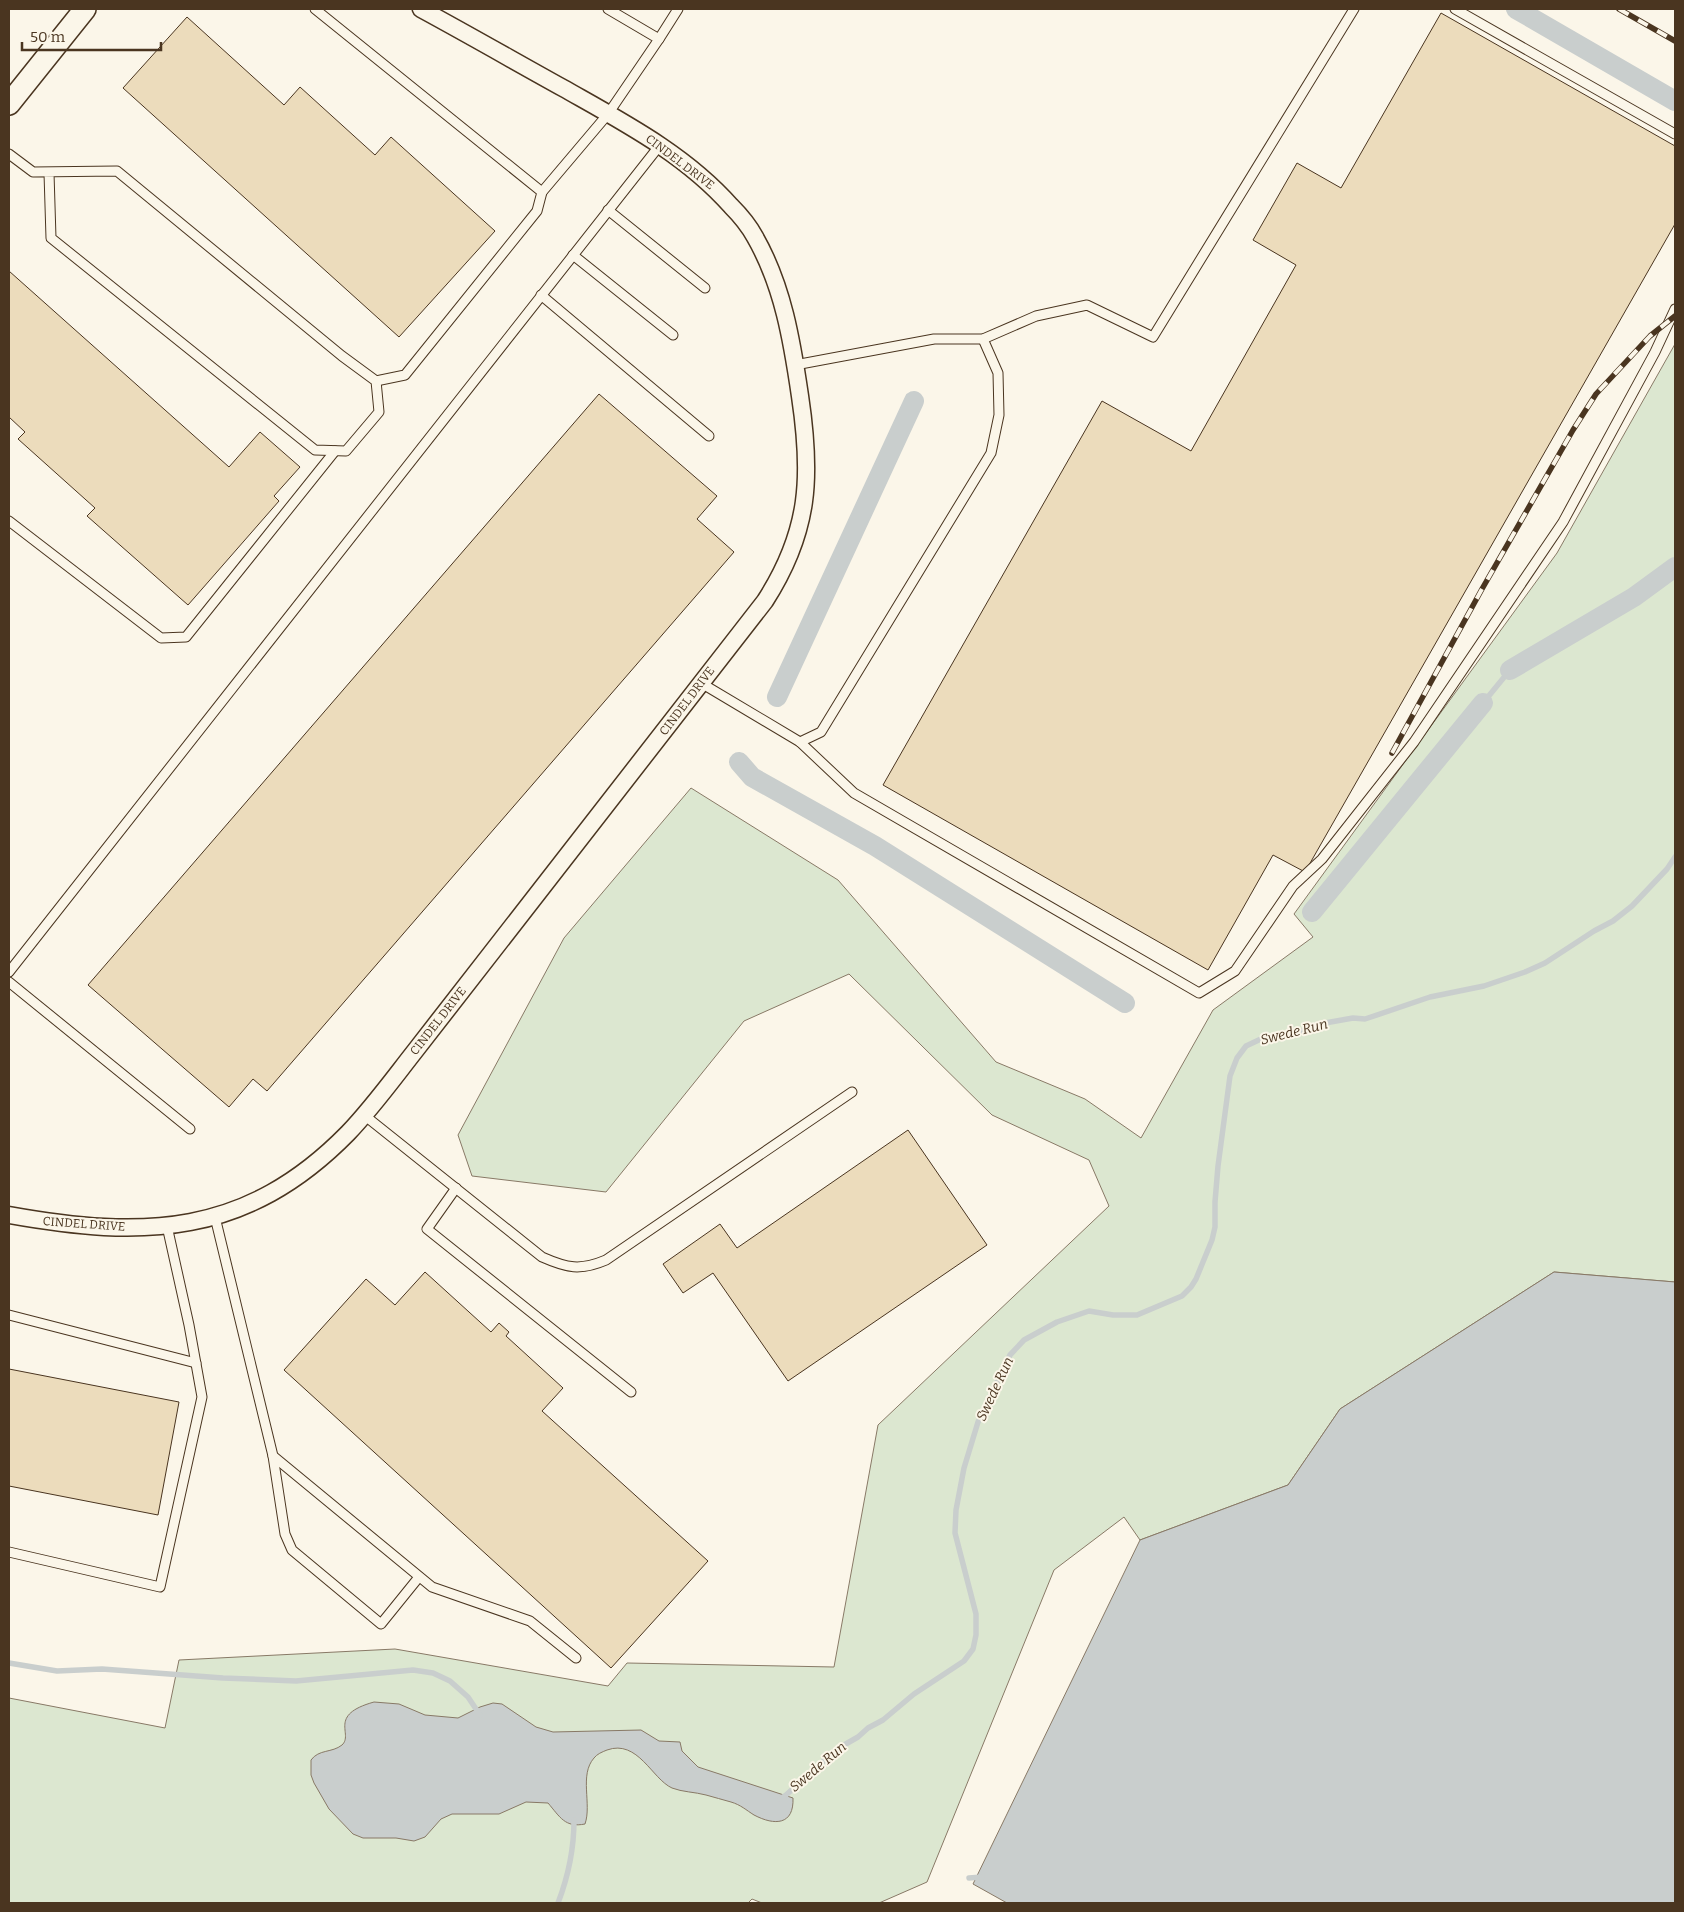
<svg xmlns="http://www.w3.org/2000/svg" width="1684" height="1912" font-family="Bitter,serif">
<style>
.green{fill:#dce7d0;stroke:#887966}
.water{fill:#c9cecd;stroke:#887966}
.lines{fill:none;stroke-linecap:round;stroke-linejoin:round}
.stream{stroke:#c9cecd;stroke-width:5.5}
.canal{stroke:#c9cecd;stroke-width:20}
.building{fill:#ecdcbc;stroke:#4a3520}
.service-casing{stroke:#4a3520;stroke-width:11}
.minor-casing{stroke:#4a3520;stroke-width:19}
.tertiary-casing{stroke:#4a3520;stroke-width:24}
.service{stroke:#fbf6e9;stroke-width:9}
.minor{stroke:#fbf6e9;stroke-width:16}
.tertiary{stroke:#fbf6e9;stroke-width:21}
.rail-casing{stroke:#4a3520;stroke-width:5.5}
.rail{stroke:#fbf6e9;stroke-width:4;stroke-dasharray:11;stroke-linecap:butt}
.labels{text-anchor:middle;dominant-baseline:central;stroke-width:4;stroke-linejoin:round;paint-order:stroke}
.street-label{font-size:12px;fill:#4a3520;stroke:#fbf6e9}
.water-label{font-size:14px;font-style:italic;fill:#4a3520;stroke:#fbf6e9}
</style>
<rect width="100%" height="100%" fill="#fbf6e9"/>
<path class="green" d="M1675,344V1282L1554,1272L1340,1409L1288,1485L1140,1540L1124,1517L1054,1570L927,1882L879,1903H762L752,1899L748,1903H9V1698L165,1728L179,1660L395,1649L608,1686L627,1663L834,1667L878,1425L1109,1206L1089,1160L992,1115L849,974L744,1021L606,1192L472,1176L458,1135L564,938L691,788L838,880L996,1062L1085,1099L1141,1138L1213,1010L1313,937L1294,914L1557,553Z"/>
<g class="water">
<path d="M1554,1272L1675,1282V1903H1007L973,1884L1140,1540L1288,1485L1340,1409Z"/>
<path d="M374,1702L399,1704L425,1715L458,1718L480,1707L493,1703L502,1704L536,1727L553,1732L641,1730L659,1741L680,1742L682,1751L698,1767L793,1798C794,1825 775,1826 754,1815C746,1810 741,1805 731,1802C723,1800 714,1797 706,1795C695,1792 682,1792 672,1788C652,1779 638,1739 607,1750C602,1752 597,1754 594,1758C579,1775 592,1804 585,1824C565,1828 560,1817 548,1803L526,1802L499,1814H452L441,1819L425,1837L414,1841L396,1838H363L353,1834L329,1809L314,1783L311,1775V1760C319,1749 332,1753 342,1745C354,1734 327,1715 374,1702Z"/>
</g>
<g class="lines">
<g class="stream">
<path d="M1483,703L1510,670"/>
<path d="M9,1663L57,1671L102,1669L223,1678L296,1681L413,1670L433,1673L450,1681L468,1697L480,1715"/>
<path d="M780,1799L786,1795L837,1749L858,1737L868,1728L883,1720L914,1694L964,1661L973,1649L976,1635V1614L955,1533L956,1510L964,1468L978,1422L1010,1355L1024,1340L1057,1322L1089,1311L1113,1315H1137L1182,1296L1191,1287L1196,1279L1212,1240L1215,1227V1202L1218,1166L1230,1076L1237,1058L1246,1046L1263,1038L1288,1036L1325,1023L1353,1018L1365,1019L1430,997L1484,986L1525,972L1545,963L1594,931L1613,921L1632,906L1667,869L1675,857"/>
<path d="M969,1878L982,1877"/>
<path d="M558,1903C568,1877 574,1849 574,1820"/>
</g>
<g class="canal">
<path d="M1516,9L1675,101"/>
<path d="M1510,670L1634,597L1675,567"/>
<path d="M777,697L914,401"/>
<path d="M739,762L752,777L875,846L1125,1003"/>
<path d="M1312,912L1483,703"/>
</g>
</g>
<g class="building">
<path d="M1441,13L1675,146V224L1305,872L1273,855L1208,970L883,785L1102,401L1191,451L1296,265L1253,240L1297,163L1341,188Z"/>
<path d="M187,17L284,105L300,87L375,155L391,137L495,231L399,337L123,88Z"/>
<path d="M9,271L229,467L260,432L300,467L274,496L279,501L188,605L87,516L95,508L18,439L25,432L9,417Z"/>
<path d="M599,394L717,496L697,519L734,552L267,1091L253,1079L229,1107L88,985Z"/>
<path d="M908,1130L987,1245L788,1381L713,1273L683,1293L663,1264L720,1224L737,1248Z"/>
<path d="M425,1272L491,1332L499,1323L509,1332L506,1336L563,1388L542,1411L708,1561L611,1668L284,1370L366,1279L395,1305Z"/>
<path d="M9,1369L179,1402L158,1515L9,1486Z"/>
</g>
<g class="lines">
<g class="service-casing">
<g id="service">
<path d="M315,9L542,192L537,211L405,375L376,381"/>
<path d="M1455,9L1675,134"/>
<path d="M659,39L678,9"/>
<path d="M9,154L33,172L117,171L342,356L376,381L379,412L346,451L315,450L51,238L49,173"/>
<path d="M542,192L608,114L659,39L608,9"/>
<path d="M608,210L705,288"/>
<path d="M573,255L673,335"/>
<path d="M541,295L709,436"/>
<path d="M795,365L934,339H983L1036,316L1087,305L1153,337L1354,9"/>
<path d="M9,521L161,638L186,637L335,451"/>
<path d="M701,683L800,742L854,793L1199,993L1235,971L1293,886L1322,859L1414,742L1563,522L1655,352L1675,309"/>
<path d="M800,742L821,732L991,453L999,415L998,373L983,339"/>
<path d="M9,972L660,145"/>
<path d="M9,982L190,1129"/>
<path d="M364,1115L542,1257C567,1268 580,1271 606,1260L852,1092"/>
<path d="M456,1188L427,1229L631,1392"/>
<path d="M215,1217L273,1456L432,1587L530,1621L576,1658"/>
<path d="M9,1315L196,1363"/>
<path d="M273,1456L285,1534L292,1550L381,1624L419,1577"/>
<path d="M9,1552L160,1587L202,1397L189,1325L167,1226"/>
</g>
</g>
<g class="minor-casing">
<path id="minor" d="M9,1215C143,1239 246,1237 348,1133C372,1108 393,1079 415,1051L765,601C810,531 812,476 800,396C792,341 783,286 755,237C749,226 740,215 731,206C685,154 623,122 563,88C516,62 469,35 421,9"/>
</g>
<g class="tertiary-casing">
<path id="tertiary" d="M9,104L85,9"/>
</g>
<use href="#service" class="service"/>
<use href="#minor" class="minor"/>
<use href="#tertiary" class="tertiary"/>
<g class="rail-casing">
<g id="rail">
<path d="M1619,9L1675,41"/>
<path d="M1392,753L1482,589L1573,430L1596,394L1650,336L1675,316"/>
</g>
</g>
<use href="#rail" class="rail"/>
</g>
<g class="labels">
<g class="street-label">
<text transform="translate(680 162) rotate(37)">CINDEL DRIVE</text>
<text transform="translate(687 701) rotate(-53)">CINDEL DRIVE</text>
<text transform="translate(438 1021) rotate(-52)">CINDEL DRIVE</text>
<text transform="translate(84 1224) rotate(4)">CINDEL DRIVE</text>
</g>
<g class="water-label">
<text transform="translate(1294 1032) rotate(-14)">Swede Run</text>
<text transform="translate(995 1389) rotate(-65)">Swede Run</text>
<text transform="translate(818 1767) rotate(-40)">Swede Run</text>
</g>
</g>
<rect width="1684" height="1912" fill="none" stroke="#4a3520" stroke-width="20"/>
<path d="M22 42v8h139v-8" fill="none" stroke="#4a3520" stroke-width="2.5"/>
<text x="30" y="42" font-size="15" fill="#4a3520" stroke="#fbf6e9" stroke-width="4" paint-order="stroke">50 m</text>
</svg>
